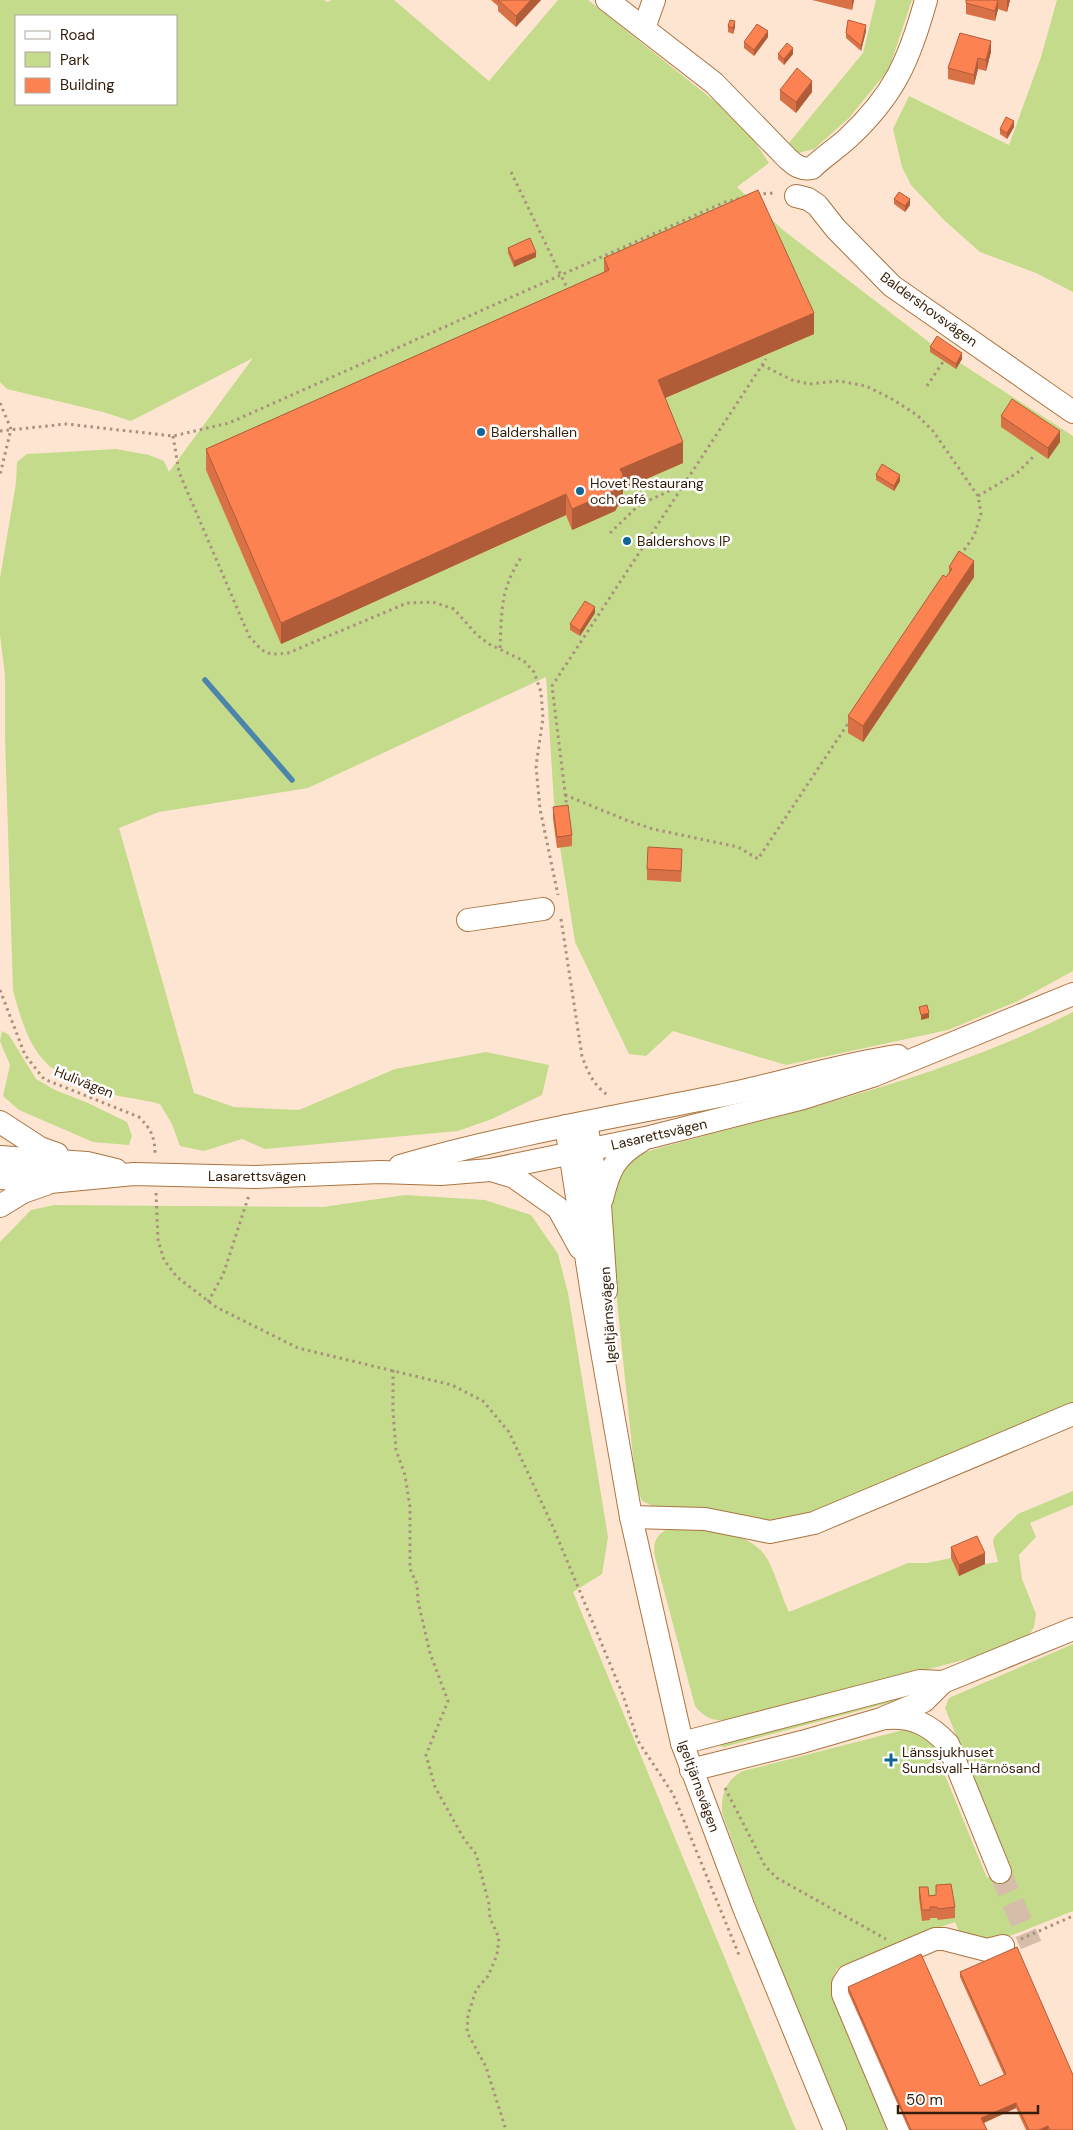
<svg xmlns="http://www.w3.org/2000/svg" width="1073" height="2130" font-family="'DM Sans',sans-serif">
<style>
.green{fill:#c3db8b;fill-rule:evenodd}
.lines{fill:none;stroke-linecap:round;stroke-linejoin:round}
.stream{stroke:#4c85ac;stroke-width:5.5}
.minor-tunnel{stroke:#d6bda9;stroke-width:22;stroke-dasharray:22 11;stroke-linecap:butt}
.minor-casing{stroke:#ab7440;stroke-width:24}
.path{stroke:#a9917c;stroke-width:3;stroke-dasharray:2.5 4;stroke-linecap:butt}
.minor{stroke:#fff;stroke-width:22}
.wall{fill:#d97146}
.shaded-wall{fill:#b05c39}
.building{fill:#fc8351;stroke:#b05c39}
.poi-dot{fill:#126495;stroke:#fff;stroke-width:2}
.labels{text-anchor:middle;dominant-baseline:central;stroke-width:5;stroke-linejoin:round;paint-order:stroke}
.street-label{font-size:14px;fill:#341d07;stroke:#fff}
.poi-label{font-size:14px;fill:#341d07;stroke:#fff;text-anchor:start}
</style>
<rect width="100%" height="100%" fill="#fee5d1"/>
<g class="green">
<path d="M0,0H324L328,2L331,0H394L489,81L558,0H588L743,124L769,163L737,187L783,230L934,346L1073,436V971L1018,1001L948,1030L786,1065L673,1031L646,1056L629,1054L575,942L560,847L557,848L553,818H555L546,677L308,788L159,812L119,828L194,1093L234,1107L299,1110L395,1069L486,1052L549,1065L542,1095L492,1119L458,1131L265,1149L242,1139L204,1151L180,1146L172,1124L160,1104C143,1099 124,1098 107,1093C42,1074 30,1054 13,990L5,737V675L0,635V578L16,483L17,462L27,454L116,449L149,455L164,461L169,472L253,358L131,421L103,412L7,389L0,382ZM16,16H176V104H16Z"/>
<path d="M876,0H912L889,69L849,118L814,149L798,153L788,144L863,53Z"/>
<path d="M1057,0H1073V292L1036,273L980,252L945,221L911,185L902,167L893,129L909,96L1009,145L1041,57Z"/>
<path d="M1073,1012V1408L792,1520L758,1522L655,1507L642,1501L636,1486L617,1300L610,1211L613,1190L620,1170L632,1158L652,1150C794,1111 941,1079 1073,1012Z"/>
<path d="M2,1031L9,1035L36,1079L55,1090L88,1103L127,1122L132,1136L129,1145L93,1142L19,1110L3,1096L10,1065L0,1041Z"/>
<path d="M405,1195L485,1200L531,1215L558,1254L568,1293L608,1537L602,1574L573,1592L796,2130H0V1242L31,1210L54,1205L323,1207Z"/>
<path d="M1073,1491V1505L1030,1523L1036,1537L1019,1555L1022,1579L1036,1614L1034,1627L1028,1637L990,1653L734,1720C716,1721 707,1721 695,1706L655,1557C652,1541 657,1533 672,1527C704,1531 752,1528 769,1562C777,1578 781,1596 789,1612L908,1563H927L951,1558L959,1575L985,1564L998,1562L993,1542L994,1537L1018,1514Z"/>
<path d="M1073,1644V1911L995,1942L960,1934L955,1922L901,1941L837,1969L832,1980L831,1995L889,2130H847L787,1990L722,1813C721,1795 726,1779 743,1771L911,1728L929,1736L987,1878L1010,1869L945,1708L949,1698Z"/>
<path d="M918,1690L922,1694L724,1747L720,1746L721,1743Z"/>
</g>
<g class="lines">
<path class="stream" d="M205,680L292,780"/>
<path class="minor-tunnel" d="M1000,1872L1031,1945"/>
<g class="minor-casing">
<g id="minor">
<path d="M607,0L714,83L787,158C795,165 800,170 812,168C823,157 836,149 848,138C894,95 909,61 926,0"/>
<path d="M644,28L654,0"/>
<path d="M796,196L808,199L817,205L836,229L892,286L1073,412"/>
<path d="M468,920L543,909"/>
<path d="M0,1122L40,1148L57,1154"/>
<path d="M566,1126L592,1294L631,1517L682,1743L744,1908L835,2130"/>
<path d="M588,1134L600,1205L606,1291"/>
<path d="M0,1157L87,1163L116,1170"/>
<path d="M400,1166C503,1136 609,1118 714,1097C776,1085 836,1065 898,1056"/>
<path d="M491,1170L514,1177L558,1208L580,1248"/>
<path d="M0,1178L50,1182L134,1174L255,1177L380,1172L441,1174L490,1170L650,1137L803,1098L875,1075L1073,994"/>
<path d="M602,1199C609,1170 615,1156 641,1141"/>
<path d="M0,1206L23,1192L46,1184"/>
<path d="M631,1517L705,1519L770,1532L814,1523L1073,1414"/>
<path d="M887,1718C913,1716 930,1725 948,1744L1000,1872"/>
<path d="M682,1743L920,1681L943,1682"/>
<path d="M691,1770L802,1742L881,1719L924,1701L943,1682L1073,1629"/>
<path d="M900,2130L843,1994V1984L848,1976L935,1939H944L987,1950L1003,1946"/>
</g>
</g>
<g class="path">
<path d="M511,172L569,292"/>
<path d="M757,194L776,193"/>
<path d="M762,365L792,380L809,384L839,381L866,386L892,399L917,415L933,431L978,496L981,514L974,536L960,556"/>
<path d="M927,386L945,359"/>
<path d="M0,403L11,429L0,475"/>
<path d="M0,431L66,424L173,436L229,423L725,202L742,198"/>
<path d="M173,436L179,472L249,636C264,653 265,656 288,653L407,603L433,602L454,609L477,635L489,644L524,661L534,672L541,692L543,718L536,766L540,809L558,895"/>
<path d="M978,496L1017,473L1033,457"/>
<path d="M610,533L639,505L684,484"/>
<path d="M500,648C502,609 500,590 522,556"/>
<path d="M565,795L626,820L653,829L738,847L758,859L849,722"/>
<path d="M567,809L552,686L766,359"/>
<path d="M561,919L582,1056C588,1073 594,1086 609,1096"/>
<path d="M0,990L25,1055L44,1079L139,1117C151,1129 155,1137 155,1155"/>
<path d="M156,1193L158,1240L164,1260L177,1277L216,1307L298,1348L452,1385L483,1401L509,1432L553,1527L623,1695L638,1741L673,1794L739,1955"/>
<path d="M208,1302L223,1275L249,1195"/>
<path d="M393,1370V1412L396,1450L405,1475L410,1507V1569L417,1584L418,1601L430,1653L448,1701L426,1755L435,1787L464,1839L476,1854L489,1904L490,1918L499,1938L497,1955L488,1976L476,1990L468,2015L467,2032L486,2067L506,2130"/>
<path d="M725,1788L765,1866L777,1878L886,1939"/>
<path d="M1021,1939L1073,1916"/>
</g>
<use href="#minor" class="minor"/>
</g>
<g class="wall">
<path d="M491,0H541L516,27L498,11V6Z"/>
<path d="M812,0H854L852,10Z"/>
<path d="M966,0H1010L1007,12L998,9L995,21L966,14Z"/>
<path d="M728,26L735,27L733,34L728,32Z"/>
<path d="M866,31L861,51L846,38V33Z"/>
<path d="M768,37L754,56L744,48V42Z"/>
<path d="M991,52L986,71L978,69L974,85L948,79V68Z"/>
<path d="M778,54H793L784,65L778,59Z"/>
<path d="M780,90L812,92L796,113L780,100Z"/>
<path d="M1014,127L1007,139L1000,134V129Z"/>
<path d="M894,199L910,205L905,212L894,204Z"/>
<path d="M508,248L536,257L514,267L508,253Z"/>
<path d="M604,258L814,334L665,398L683,463L623,489V497L615,511L572,530L566,515L281,644L206,470V449L604,272Z"/>
<path d="M930,347L962,359L956,369L930,352Z"/>
<path d="M1001,416L1060,442L1048,459L1001,427Z"/>
<path d="M876,475L900,481L894,491L876,480Z"/>
<path d="M949,567L974,577L863,742L848,733V716L949,574Z"/>
<path d="M595,613L580,636L570,630V624Z"/>
<path d="M553,807L572,835V846L557,848L553,818Z"/>
<path d="M682,860L681,882L647,880V869Z"/>
<path d="M951,1547L985,1564L959,1576L951,1558Z"/>
<path d="M936,1885L955,1907V1918L938,1920L937,1918H930V1920L922,1921L919,1898V1887L929,1896L936,1895Z"/>
<path d="M960,1972L1073,2130H1026L1016,2108L984,2123L987,2130H909L848,1992V1987L980,2086L1004,2075L960,1977Z"/>
</g>
<g class="shaded-wall">
<path d="M531,0H541L516,27V16Z"/>
<path d="M852,0H854L852,10Z"/>
<path d="M998,0V9L995,21V11Z"/>
<path d="M1007,0H1010L1007,12Z"/>
<path d="M735,21V27L733,34V28Z"/>
<path d="M866,25V31L861,51V46Z"/>
<path d="M768,31V37L754,56V50Z"/>
<path d="M991,41V52L986,71V60Z"/>
<path d="M793,48V54L784,65V59Z"/>
<path d="M978,58V69L974,85V75Z"/>
<path d="M812,81V92L796,113V102Z"/>
<path d="M1014,121V127L1007,139V133Z"/>
<path d="M910,199V205L905,212V206Z"/>
<path d="M536,252V257L514,267V261Z"/>
<path d="M814,313V334L658,401V380Z"/>
<path d="M962,353V359L956,369V364Z"/>
<path d="M1060,431V442L1048,459V448Z"/>
<path d="M683,442V463L623,489V497L615,511L572,530V509L620,469Z"/>
<path d="M900,475V481L894,491V486Z"/>
<path d="M566,494V515L281,644V623Z"/>
<path d="M974,561V577L863,742V726Z"/>
<path d="M595,607V613L580,636V631Z"/>
<path d="M929,1013V1018L921,1020V1015Z"/>
<path d="M985,1553V1564L959,1576V1565Z"/>
<path d="M1016,2103V2108L981,2124V2118Z"/>
<path d="M1048,2126V2130H1039Z"/>
</g>
<g class="building">
<path d="M498,0H531L516,16Z"/>
<path d="M966,0H998L995,11L966,3Z"/>
<path d="M730,20L735,21L733,28L728,26Z"/>
<path d="M848,20L866,25L861,46L846,33Z"/>
<path d="M757,24L768,31L754,50L744,42Z"/>
<path d="M960,33L991,41L986,60L978,58L974,75L948,68Z"/>
<path d="M787,43L793,48L784,59L778,54Z"/>
<path d="M797,68L812,81L796,102L780,90Z"/>
<path d="M1006,117L1014,121L1007,133L1000,129Z"/>
<path d="M758,190L814,313L658,380L683,442L620,469L623,475L615,490L572,509L566,494L281,623L206,449L609,270L604,258Z"/>
<path d="M899,192L910,199L905,206L894,199Z"/>
<path d="M530,238L536,252L514,261L508,248Z"/>
<path d="M937,336L962,353L956,364L930,347Z"/>
<path d="M1012,399L1060,431L1048,448L1001,416Z"/>
<path d="M882,464L900,475L894,486L876,475Z"/>
<path d="M959,551L974,561L863,726L848,716L943,575L946,577L952,569L949,567Z"/>
<path d="M585,601L595,607L580,631L570,624Z"/>
<path d="M568,805L572,835L557,837L553,807Z"/>
<path d="M648,847L682,849L681,871L647,869Z"/>
<path d="M927,1005L929,1013L921,1015L919,1007Z"/>
<path d="M977,1536L985,1553L959,1565L951,1547Z"/>
<path d="M951,1884L955,1907L938,1909L937,1907H930V1910H922L919,1887H928L929,1896L936,1895V1885Z"/>
<path d="M1017,1947L1073,2075V2130H1050L1048,2126L1039,2130H1029L1016,2103L981,2118L987,2130H911L848,1987L921,1954L980,2086L1006,2074L960,1972Z"/>
</g>
<g class="poi-dot">
<circle cx="481" cy="432" r="5"/>
<circle cx="580" cy="491" r="5"/>
<circle cx="627" cy="541" r="5"/>
<path d="M888.5 1752.5h5v5h5v5h-5v5h-5v-5h-5v-5h5z"/>
</g>
<g class="labels">
<g class="street-label">
<text transform="translate(929 309) rotate(36)">Baldershovsvägen</text>
<text transform="translate(84 1082) rotate(22)">Hulivägen</text>
<text transform="translate(659 1134) rotate(-13)">Lasarettsvägen</text>
<text x="257" y="1176">Lasarettsvägen</text>
<text transform="translate(608 1315) rotate(-94)">Igeltjärnsvägen</text>
<text transform="translate(699 1786) rotate(70)">Igeltjärnsvägen</text>
</g>
<g class="poi-label">
<text x="491" y="432">Baldershallen</text>
<text x="590" y="483">Hovet Restaurang<tspan x="590" dy="16">och café</tspan></text>
<text x="637" y="541">Baldershovs IP</text>
<text x="902" y="1752">Länssjukhuset<tspan x="902" dy="16">Sundsvall-Härnösand</tspan></text>
</g>
</g>
<rect x="15" y="15" width="162" height="90" fill="#ffffff" stroke="#aea59c"/>
<rect x="25" y="31" width="25" height="8" fill="#ffffff" stroke="#aea59c"/>
<text x="60" y="40" font-size="15" fill="#341d07">Road</text>
<rect x="25" y="52" width="25" height="15" fill="#c3db8b" stroke="#aea59c"/>
<text x="60" y="65" font-size="15" fill="#341d07">Park</text>
<rect x="25" y="78" width="25" height="15" fill="#fc8351" stroke="#aea59c"/>
<text x="60" y="90" font-size="15" fill="#341d07">Building</text>
<path d="M898 2105v8h140v-8" fill="none" stroke="#341d07" stroke-width="2.5"/>
<text x="906" y="2105" font-size="15" fill="#341d07" stroke="#ffffff" stroke-width="4" paint-order="stroke">50 m</text>
</svg>
